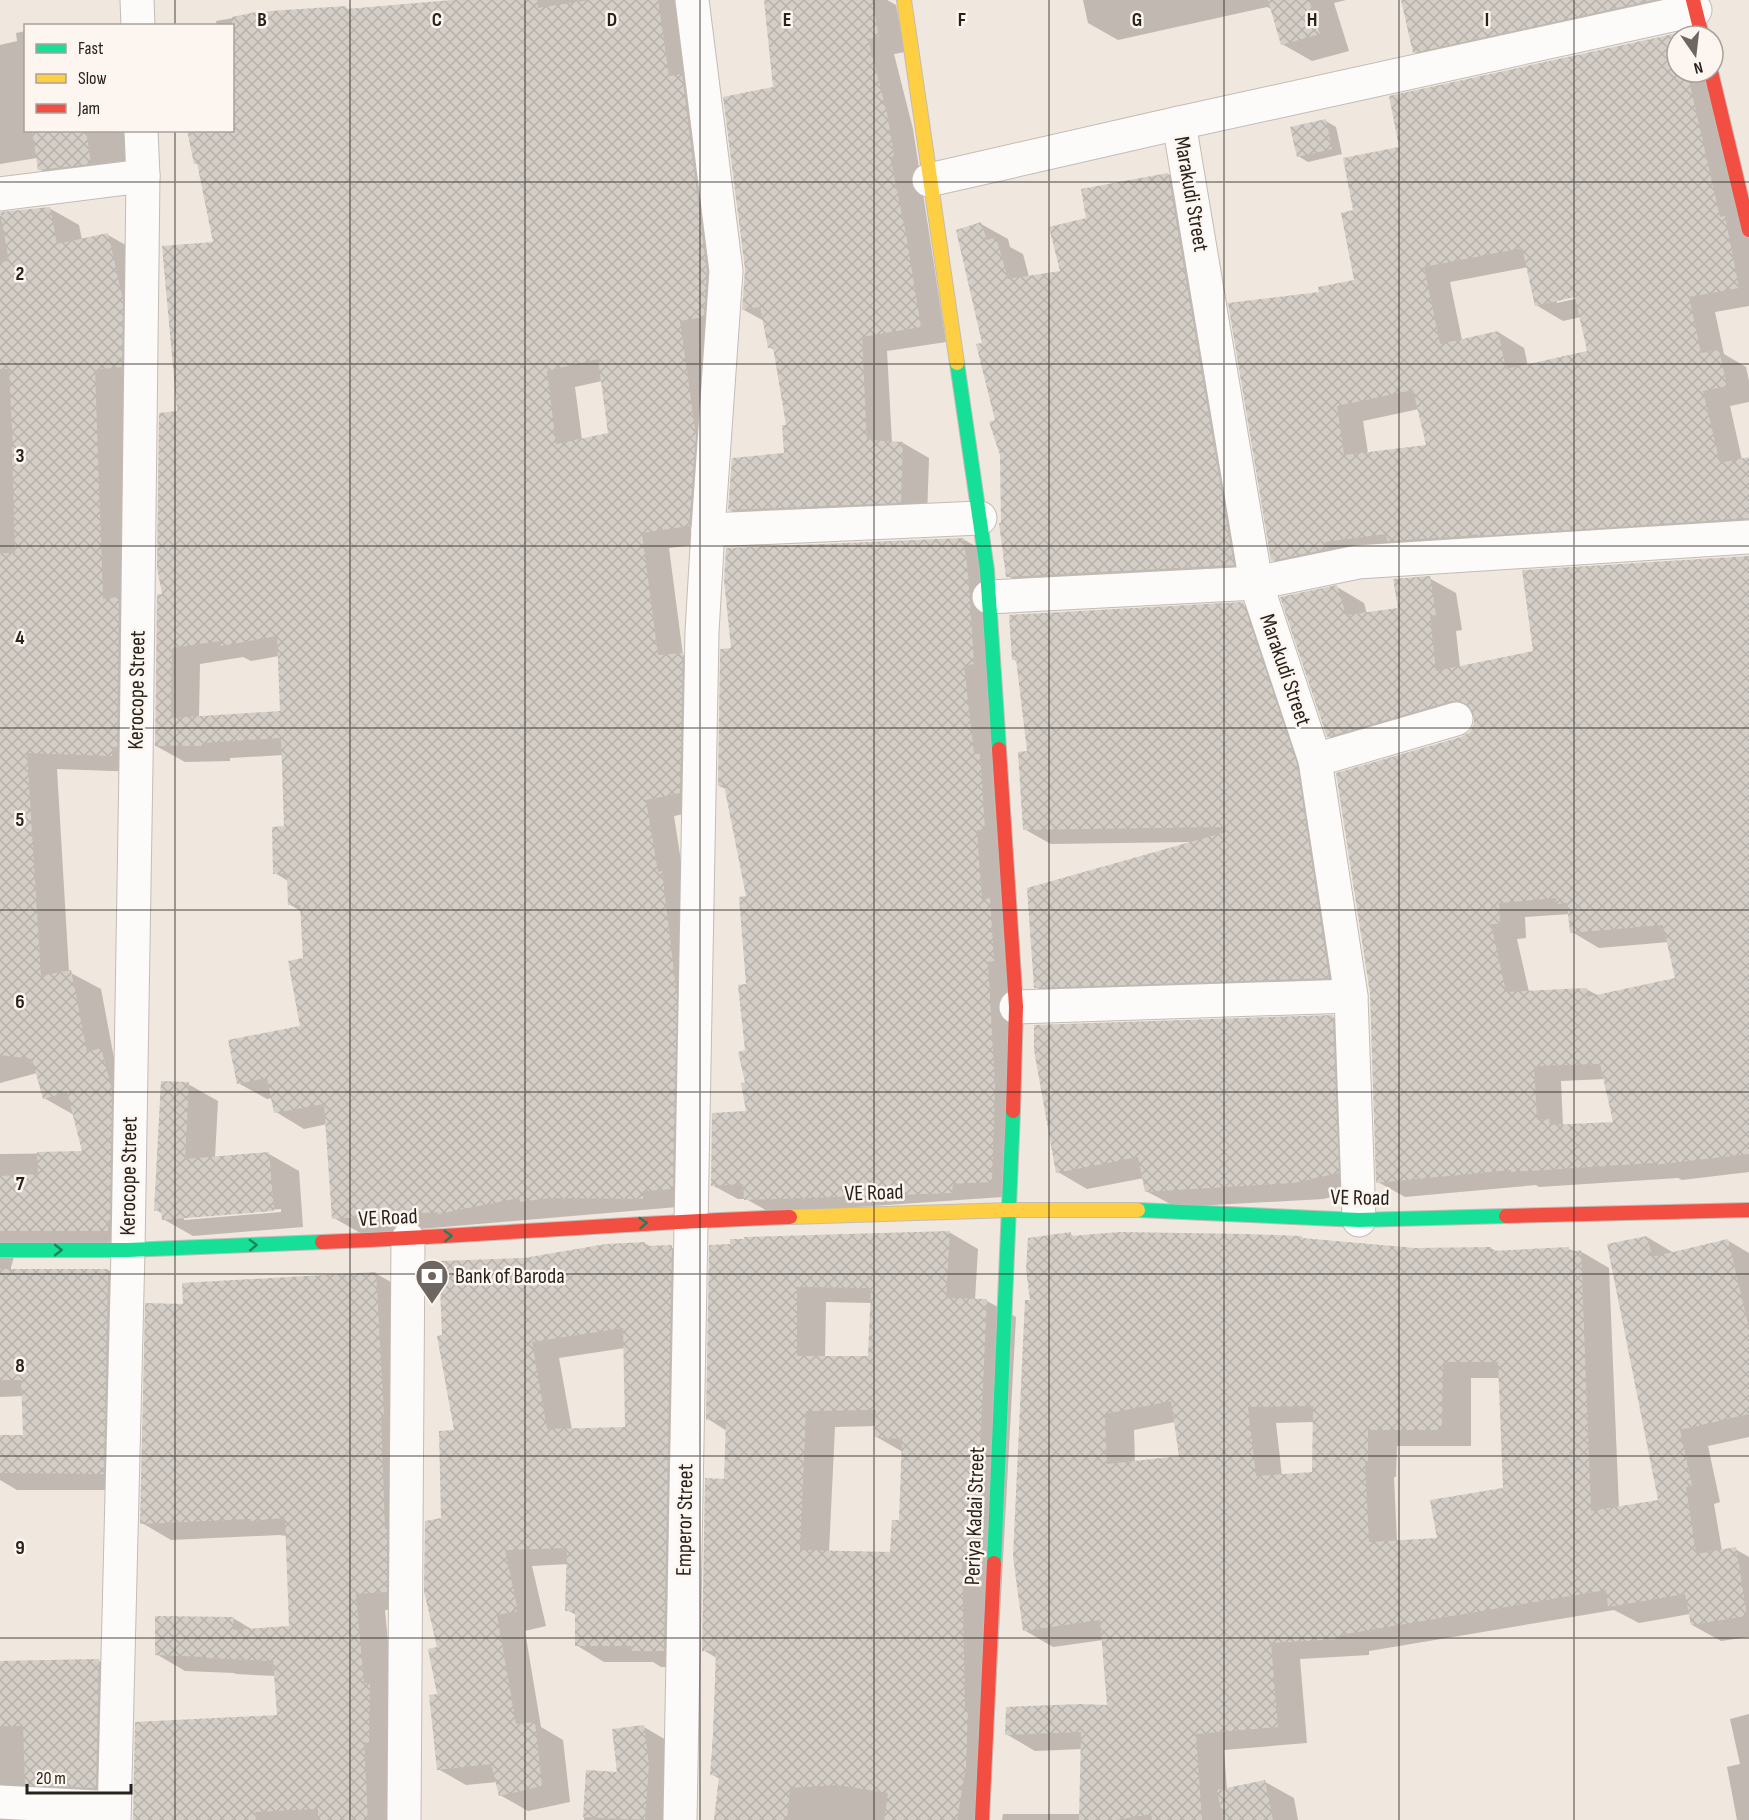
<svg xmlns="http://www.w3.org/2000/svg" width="1749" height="1820" font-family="'Sofia Sans Condensed',sans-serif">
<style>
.shadow{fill:#0003;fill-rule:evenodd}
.building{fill:url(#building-cross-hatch);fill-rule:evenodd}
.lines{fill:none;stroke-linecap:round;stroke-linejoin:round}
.street-casing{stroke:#c3bcb5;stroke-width:35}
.fast-casing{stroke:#c3bcb5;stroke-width:16}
.slow-casing{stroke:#c3bcb5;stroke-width:16}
.jam-casing{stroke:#c3bcb5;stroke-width:16}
.street{stroke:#fdfbfa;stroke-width:33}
.fast{stroke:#16e098;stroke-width:14}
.slow{stroke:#ffcf43;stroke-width:14}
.jam{stroke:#f24e42;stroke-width:14}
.oneway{stroke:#1f815a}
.grid{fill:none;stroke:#28221d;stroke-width:1.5;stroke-opacity:0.55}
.labels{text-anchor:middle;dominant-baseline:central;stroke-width:5;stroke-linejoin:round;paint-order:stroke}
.street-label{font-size:22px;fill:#28221d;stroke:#fdf6f0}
.poi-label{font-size:22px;fill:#28221d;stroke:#fdf6f0;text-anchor:start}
.grid-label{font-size:20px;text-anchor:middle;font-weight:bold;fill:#28221d;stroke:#fdf6f0;stroke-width:5;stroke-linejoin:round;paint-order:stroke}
</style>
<defs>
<pattern id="building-cross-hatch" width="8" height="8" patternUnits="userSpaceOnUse" patternTransform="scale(1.5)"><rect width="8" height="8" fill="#d4cec7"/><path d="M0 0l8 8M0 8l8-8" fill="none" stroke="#b6b1aa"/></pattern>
</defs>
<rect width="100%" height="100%" fill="#f0e7de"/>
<g class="shadow">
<path d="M457,0H683L710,92L717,542L669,548L683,655L711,670L708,809L674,816L685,887L701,1205L362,1234L334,1218L327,1124L304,1129L276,1112L273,1098L267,1099L238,1083L302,1027L305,959L302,912L289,904L288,881L275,873L285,828L283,755L230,758V761L185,762L156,746L163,595L179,412L215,243L199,165L195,163L232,130V26H217L216,21L256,14L346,8L351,10ZM602,381L609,434L582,440L575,387ZM279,656L281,712L199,717L200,664L243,657L251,661Z"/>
<path d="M765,0H887L896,5L905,52L894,54L913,129L946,342L887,351L892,443H903L929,458L927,517L756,525L730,510L785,454L788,426L776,351L769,347L764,321L744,310L775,88Z"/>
<path d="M1083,0H1346L1334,3L1349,51L1312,61L1282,44L1271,9L1267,7L1118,40L1088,23Z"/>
<path d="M1402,0H1686L1439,66L1414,52Z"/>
<path d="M26,31V130H148L132,187L81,193L39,169L37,158L0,164V45L17,41L16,33Z"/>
<path d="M1678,34L1681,36H1677V72H1710L1749,232V306L1715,312L1724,354L1746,367L1749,381V402L1730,406L1742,460L1749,458V535L1300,575L1273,560L1321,294L1356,281L1355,211L1401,148L1390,97ZM1528,267L1536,305L1563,321L1581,317L1589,352L1528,366L1524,348L1498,332L1462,340L1450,282ZM1582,294L1583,297L1557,303V300ZM1419,409L1428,446L1368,453L1363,421Z"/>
<path d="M1326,121L1336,127L1342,154L1308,162L1298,156Z"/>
<path d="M1168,174L1195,190L1260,580L1035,592L1008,576L1002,524L1001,454L984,344L981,224L1008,239L1010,247L1023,254L1029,277L1062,272L1087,219Z"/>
<path d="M49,208L79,225L82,240L108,235L138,252L141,772L57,769L69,972L101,989L114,1058L130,1067L139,1237L14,1257L11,1267V1270H108L138,1287L133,1490H17L0,1480V1436H25L23,1396L0,1397V1154L84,1153L74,1115L44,1098L37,1073L0,1083V216Z"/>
<path d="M963,539L989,554L1017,1196L771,1213L746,1199H738L712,1185L748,1113L747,1084L748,898L726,789L719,786L732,650Z"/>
<path d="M1749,557V1172L1682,1180L1678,1178L1539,1187L1536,1185L1405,1197L1378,1182L1462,738L1470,733L1476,724L1475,717L1355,752L1328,736L1337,587L1364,603L1367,614L1400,609L1429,578L1456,593L1462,630L1456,631L1460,667L1535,652ZM1570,914L1572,932L1599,948L1669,942L1677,979L1599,996L1586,989L1529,992L1517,939L1526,938L1525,917ZM1605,1079L1615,1123L1563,1126L1561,1081Z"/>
<path d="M1242,604L1269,620L1355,993L1062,1002L1035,987L1191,842L1051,844L1024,829L1029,753L1018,662L1013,659Z"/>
<path d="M1333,1017L1362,1034L1367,1189L1323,1199L1176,1207L1146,1191L1144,1178L1087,1189L1058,1172Z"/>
<path d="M188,1084L218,1101L215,1158L269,1154L299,1171L303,1227L193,1236L163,1219V1214L156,1210ZM281,1209V1212L184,1220V1217Z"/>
<path d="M949,1232L978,1249L975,1300L987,1301L1016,1317L989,1820H715L720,1779L711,1774L717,1658L703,1650L725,1480L727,1431L708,1419L711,1246ZM826,1302L872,1303L870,1358H825ZM876,1426L875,1436L903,1452L900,1522L892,1554L829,1552L835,1427Z"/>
<path d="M1070,1234L1075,1237L1302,1238L1305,1240L1415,1249L1491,1248L1497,1252L1569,1249L1576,1252L1580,1251L1609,1268L1619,1508L1660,1501L1647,1237L1674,1253L1727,1240L1749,1253V1437L1708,1446L1720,1502L1714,1504L1722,1551L1735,1549L1749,1557V1637L1721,1641L1692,1625L1690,1614L1639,1623L1614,1610L1369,1651V1655L1300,1659L1307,1743L1224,1750L1227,1790L1265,1782L1294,1798L1298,1820H1002L1003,1814H1080L1082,1749L1035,1751L1006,1734L1108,1706L1103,1640L1053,1647L1024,1630L1032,1302ZM1471,1378H1500L1505,1489L1438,1539L1397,1542L1394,1477H1396L1397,1446H1471ZM1175,1422L1180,1457L1135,1463L1134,1430ZM1314,1422L1313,1474L1282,1476L1276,1423Z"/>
<path d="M644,1243L651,1247H671L700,1263L692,1667H661L653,1662H604L576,1645V1615L567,1610L568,1564L532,1566L546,1626L525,1631L541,1727L563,1740L570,1802L528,1811L500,1795L497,1782L466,1785L438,1769V1648L442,1519L456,1432L444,1337L524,1259ZM625,1348L627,1429L572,1430L559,1358Z"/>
<path d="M375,1273L405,1290L416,1609L385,1610L393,1698L396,1820H134L279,1716L276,1676L236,1674L234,1673L185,1671L156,1654L233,1618L253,1630L290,1627L287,1536L279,1535L171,1540L142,1523L185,1306Z"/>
<path d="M99,1661L128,1678L125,1804L14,1808L10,1820H0V1662Z"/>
<path d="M1749,1714V1820H1737L1727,1767L1740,1764L1730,1719Z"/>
<path d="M644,1727L673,1744L675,1820H584L587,1771L619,1773Z"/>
</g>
<g class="building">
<path d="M452,0H537L538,8L590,0H658L669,76L682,74L707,272L704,317L680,321L696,436L689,526L642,533L658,655L683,653L680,793L646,800L658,872L662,871L677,996L673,1189L643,1191V1199L550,1198L520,1202L519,1198L438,1214V1212L332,1219L324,1104L274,1113L267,1078L237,1084L228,1040L300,1026L288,961L303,958L300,905H288L287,873L273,874L272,827L284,826L281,738L203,743V746H155L157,594H162L157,568L159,413L177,411L162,246L213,242L197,163L194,164L187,130H236L232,112V17L256,12L346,6L347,9ZM598,359L608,433L556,444L547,371ZM277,636L280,711L171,718L172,648L220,641L221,646Z"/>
<path d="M764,0H872L879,37L868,39L887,113L894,156L890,157L906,234L921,327L862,337L867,440L903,442L901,503L728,510L732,458L784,453L782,425H786L773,347L768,348L760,307L742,310L745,269L723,97L773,87Z"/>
<path d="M1268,0H1309L1320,34L1281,45Z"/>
<path d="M1401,0H1653L1413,53Z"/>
<path d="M1678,33L1677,72H1687L1720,217L1725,216L1739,288L1689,297L1701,353L1719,350L1727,386L1703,391L1720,463L1749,457V518L1478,536L1477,534L1466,536L1387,541L1386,534L1325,542L1327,549L1271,561L1228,303L1319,292L1318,287L1354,280L1341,213L1353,210L1343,158L1399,147L1389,96ZM1522,248L1535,306L1575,297L1587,351L1506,369L1498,331L1440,344L1424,267ZM1413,390L1426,445L1344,455L1337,406Z"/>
<path d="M1326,119L1332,149L1297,157L1290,127Z"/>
<path d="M32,130H86L91,164L38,170Z"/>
<path d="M1168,173L1234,565L1006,577L999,523H1001L1000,455L989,422L995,420L976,344L982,343L956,230L981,222L987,240L996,237L1008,279L1060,271L1049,227L1086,218L1081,189Z"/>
<path d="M50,207L57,244L108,233L123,300L122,367L95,370L103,599L119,597L117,747H112V756L27,753L41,976L71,970L87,1052L101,1048L112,1089L110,1220H108V1231H0V1176L38,1174L37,1152L82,1151L67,1092L43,1099L32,1059L0,1055V553H15L12,447H13L9,369H0V262L9,261L0,212Z"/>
<path d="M963,538L968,572L974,664L964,666L974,754H980L985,830H977L982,900L990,898L994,961L988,962L995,1086L992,1182L953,1184L952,1193L744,1200L743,1184L711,1186L712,1113L746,1111L741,1083L745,1082L738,1052L745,1050L738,985L746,984L739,897L746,896L724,785L718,786L720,649L731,648L724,580L726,548Z"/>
<path d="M1749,556V1154L1654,1165V1163L1511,1172V1170L1376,1183L1370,993L1336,773L1461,737L1470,732L1474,723V714L1468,705L1460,701H1451L1327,737L1280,597L1337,585L1346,615L1398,608L1393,579L1430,576L1436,615L1430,616L1436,671L1533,651L1522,570ZM1556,898L1557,904L1567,903L1570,933L1663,925L1675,978L1587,997V988L1506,992L1491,924H1500L1499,903ZM1600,1064L1613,1122L1550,1125L1549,1119L1537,1120L1534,1066Z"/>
<path d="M1243,602L1297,764L1329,978L1034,988L1027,888L1226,832V827L1023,830L1018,752L1027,751L1016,659L1012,660L1009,615Z"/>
<path d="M1333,1015L1339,1173L1293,1183L1145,1192L1138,1157L1056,1173L1034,1050V1025Z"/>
<path d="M161,1081L189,1082L185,1159L269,1152L274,1211L162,1220L161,1209L154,1211Z"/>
<path d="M950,1231L946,1298L987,1299L975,1556L962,1555L965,1708H968L966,1766L957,1820H884L888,1793L837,1785L790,1788L787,1820H714L719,1776L710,1775L713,1737L716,1651H702L705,1478L724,1479L726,1420H706L709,1245L730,1244V1239H744V1237ZM797,1287L871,1288L868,1356H797ZM876,1410L874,1437L902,1439L899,1520H892L890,1552L800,1550L806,1411Z"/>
<path d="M1071,1232V1236L1120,1232L1246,1234L1302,1236V1238L1415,1248L1491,1247V1251L1569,1247V1252L1581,1250L1591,1511L1658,1500L1607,1244L1647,1236L1652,1257L1728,1239L1749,1328V1414L1680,1430L1692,1486L1686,1487L1696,1554L1736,1547L1747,1616L1691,1625L1685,1594L1608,1607L1606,1590L1340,1635V1639L1271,1643L1278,1727L1196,1734L1202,1820H1152L1151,1814L1116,1820H1079L1081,1732L1005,1735L1006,1707L1081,1704L1107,1705L1100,1620L1023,1631L1013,1557L1025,1300H1030L1026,1269L1028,1238ZM1443,1362H1498L1503,1488L1430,1500L1437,1538L1369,1542L1365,1461H1368V1430H1442ZM1171,1401L1179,1456L1107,1464L1105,1414ZM1313,1406L1312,1472L1256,1476L1248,1407Z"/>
<path d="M645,1242V1246L672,1245L664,1651H631V1646H575V1611H565L567,1548L505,1550L518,1611L497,1615L516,1724L535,1722L542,1786L499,1796L491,1764L437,1770L429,1695L437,1694L428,1649L437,1647L424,1591L425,1521L441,1518L439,1431L454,1430L437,1336L442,1335L439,1261L524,1258L606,1244ZM623,1328L625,1427L547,1429L532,1342Z"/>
<path d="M0,1269H108L104,1474L0,1473V1435H23L21,1380H0Z"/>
<path d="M376,1272L384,1415H381L385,1529H387V1592L356,1594L364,1683H370L369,1743L364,1742L368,1820H318V1809L255,1812L256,1820H133L135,1722L277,1715L273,1661L205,1658V1657L155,1655V1616L234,1617L233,1630L289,1626L285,1518L251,1521V1519L140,1524L145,1303L183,1304L182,1283Z"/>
<path d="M99,1659L96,1788L25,1785L23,1726H0V1661Z"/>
<path d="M644,1725L649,1765L645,1820L583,1817L586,1770L617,1772L612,1729Z"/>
<path d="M1265,1780L1273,1820H1223L1217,1790Z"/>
</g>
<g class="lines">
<g class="street-casing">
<g id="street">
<path d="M137,0L138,26"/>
<path d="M692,0L726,271L708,530"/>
<path d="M1179,123L1256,583L1315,760L1351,996L1359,1220"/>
<path d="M929,180L1179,123L1695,10"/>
<path d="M0,194L143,176"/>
<path d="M989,597L1256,583L1358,562L1749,537"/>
<path d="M1315,760L1456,719"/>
<path d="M1016,1007L1351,996"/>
<path d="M0,1802L114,1808"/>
<path d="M114,1820L128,1250L136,764L143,176L141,130"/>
<path d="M404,1820L408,1239"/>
<path d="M680,1820L702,632L708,530L980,518"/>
</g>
</g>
<g class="fast-casing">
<g id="fast">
<path d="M957,363L987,570L999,749"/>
<path d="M1138,1210L1359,1220L1506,1216"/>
<path d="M0,1250H128L322,1242"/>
<path d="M994,1563L1013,1111"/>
</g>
</g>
<g class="slow-casing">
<g id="slow">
<path d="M904,0L957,363"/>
<path d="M790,1217L1010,1210H1138"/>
</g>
</g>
<g class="jam-casing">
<g id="jam">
<path d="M1693,0L1702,36"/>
<path d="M1711,72L1749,230"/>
<path d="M999,749L1016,1007L1013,1111"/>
<path d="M1506,1216L1749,1210"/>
<path d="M322,1242C478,1236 634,1222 790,1217"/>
<path d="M982,1820L994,1563"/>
</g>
</g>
<use href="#street" class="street"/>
<use href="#fast" class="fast"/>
<use href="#slow" class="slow"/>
<use href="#jam" class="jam"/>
</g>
<defs><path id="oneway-chevron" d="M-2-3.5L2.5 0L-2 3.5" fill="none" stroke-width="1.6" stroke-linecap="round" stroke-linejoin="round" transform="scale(1.5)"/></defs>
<g class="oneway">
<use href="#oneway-chevron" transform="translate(643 1223) rotate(-4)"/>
<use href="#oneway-chevron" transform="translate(448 1236) rotate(-4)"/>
<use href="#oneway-chevron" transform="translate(253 1245) rotate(-2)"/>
<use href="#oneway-chevron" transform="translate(58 1250)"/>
</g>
<path class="grid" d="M175,0V26M350,0V1820M525,0V1820M700,0V1820M874,0V1820M1049,0V1820M1224,0V1820M1399,0V1820M1574,0V1820M175,130V1820M0,182H1749M0,364H1749M0,546H1749M0,728H1749M0,910H1749M0,1092H1749M0,1274H1749M0,1456H1749M0,1638H1749"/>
<defs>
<g id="bank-pin" transform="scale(1.725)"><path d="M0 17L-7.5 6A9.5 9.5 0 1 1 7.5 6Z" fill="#6e6761" stroke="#fdf6f0"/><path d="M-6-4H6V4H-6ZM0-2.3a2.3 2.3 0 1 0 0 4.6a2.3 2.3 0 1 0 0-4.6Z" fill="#fff"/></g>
</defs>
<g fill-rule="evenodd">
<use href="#bank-pin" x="432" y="1276"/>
</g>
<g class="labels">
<g class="street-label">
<text transform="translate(1191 194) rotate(80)">Marakudi Street</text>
<text transform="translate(1285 670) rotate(71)">Marakudi Street</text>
<text transform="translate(137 690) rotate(-89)">Kerocope Street</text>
<text transform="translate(129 1176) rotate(-89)">Kerocope Street</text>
<text transform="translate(874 1193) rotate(-2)">VE Road</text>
<text transform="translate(1360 1198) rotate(1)">VE Road</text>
<text transform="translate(388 1218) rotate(-3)">VE Road</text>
<text transform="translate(975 1516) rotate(-88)">Periya Kadai Street</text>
<text transform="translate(685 1520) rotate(-89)">Emperor Street</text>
</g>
<g class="poi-label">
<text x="455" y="1276">Bank of Baroda</text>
</g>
</g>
<g class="grid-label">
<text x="262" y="26">B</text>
<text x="437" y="26">C</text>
<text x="612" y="26">D</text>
<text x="787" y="26">E</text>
<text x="962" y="26">F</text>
<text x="1137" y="26">G</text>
<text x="1312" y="26">H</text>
<text x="1487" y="26">I</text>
<text x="20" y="280">2</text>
<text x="20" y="462">3</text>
<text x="20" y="644">4</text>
<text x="20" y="826">5</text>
<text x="20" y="1008">6</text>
<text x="20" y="1190">7</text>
<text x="20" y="1372">8</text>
<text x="20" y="1554">9</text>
</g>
<rect x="24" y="24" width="210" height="108" fill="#fdf6f0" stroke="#a8a19c" stroke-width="1.5"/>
<rect x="36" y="44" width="30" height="9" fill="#16e098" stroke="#a8a19c" stroke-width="1.5"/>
<text x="78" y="54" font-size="18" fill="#28221d">Fast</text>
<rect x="36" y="74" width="30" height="9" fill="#ffcf43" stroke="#a8a19c" stroke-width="1.5"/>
<text x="78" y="84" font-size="18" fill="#28221d">Slow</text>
<rect x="36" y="104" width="30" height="9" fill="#f24e42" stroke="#a8a19c" stroke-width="1.5"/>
<text x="78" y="114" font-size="18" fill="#28221d">Jam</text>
<g transform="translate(1695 54) rotate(166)"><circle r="28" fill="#fdf6f0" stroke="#a8a19c" stroke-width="1.5"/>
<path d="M0-4.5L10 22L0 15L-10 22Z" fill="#6e6761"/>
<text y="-9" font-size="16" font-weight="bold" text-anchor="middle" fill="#28221d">N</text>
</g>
<path d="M27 1784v9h104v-9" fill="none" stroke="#28221d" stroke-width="3"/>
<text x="36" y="1784" font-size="18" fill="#28221d" stroke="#fdf6f0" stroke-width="4.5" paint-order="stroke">20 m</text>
</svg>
